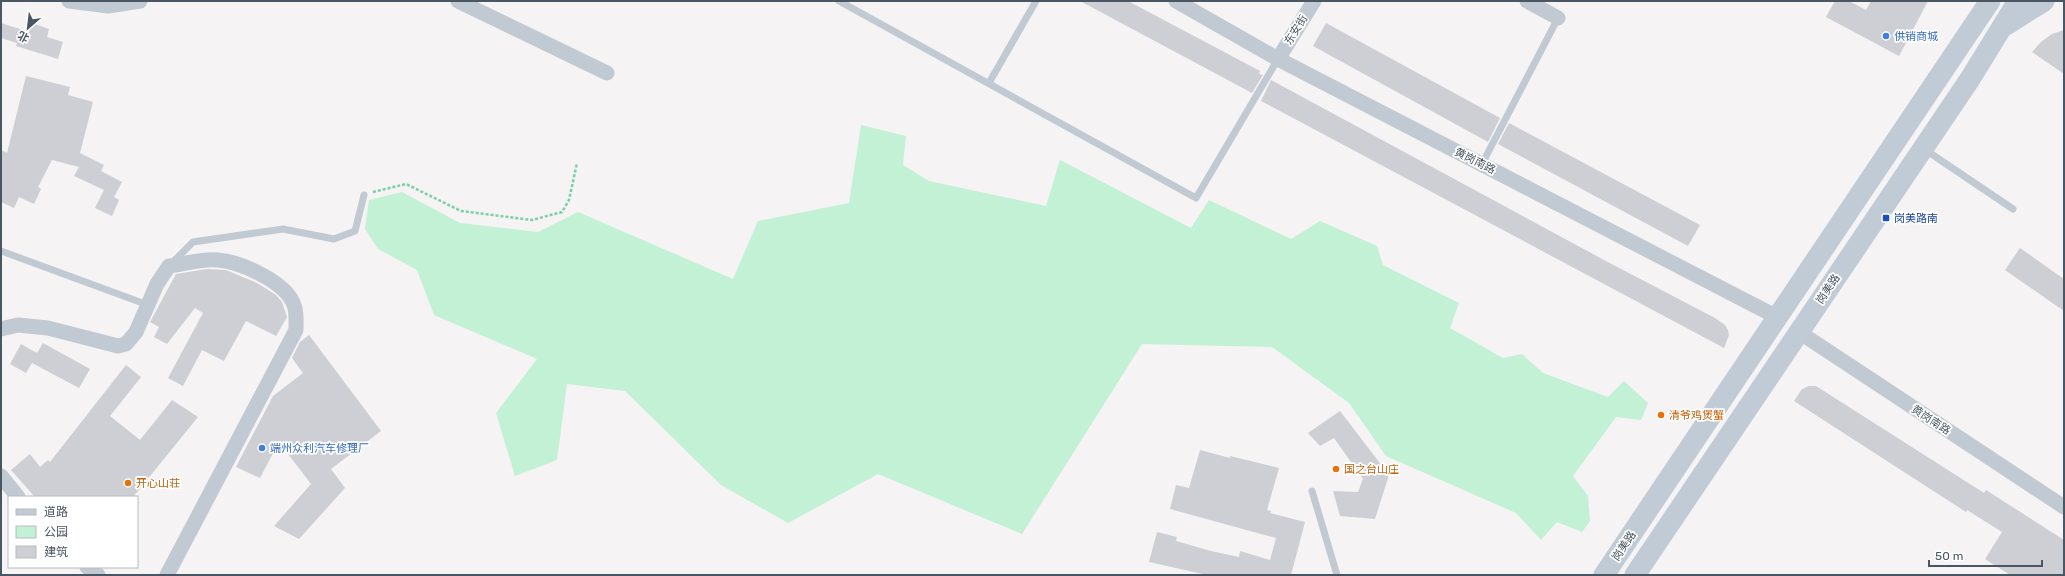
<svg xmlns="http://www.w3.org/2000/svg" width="2065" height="576" font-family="Rubik,'Noto Sans SC',sans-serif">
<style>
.green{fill:#c3f1d5}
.building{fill:#cdcfd5}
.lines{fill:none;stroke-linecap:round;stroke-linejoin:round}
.path{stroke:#7ad0a6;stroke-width:2.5;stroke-dasharray:3 2;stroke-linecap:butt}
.lane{stroke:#c1cad2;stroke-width:7}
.street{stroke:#c1cad2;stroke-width:15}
.secondary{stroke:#c1cbd6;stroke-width:21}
.shop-dot{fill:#3f7fe0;stroke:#fff;stroke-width:1.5}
.transit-dot{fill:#1a4fb4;stroke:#fff;stroke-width:1.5}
.food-dot{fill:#e8710a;stroke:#fff;stroke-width:1.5}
.labels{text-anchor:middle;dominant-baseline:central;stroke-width:3.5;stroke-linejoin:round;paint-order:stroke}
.street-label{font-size:11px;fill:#4a5661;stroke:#fff}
.shop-label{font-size:11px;fill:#366cbe;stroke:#fff;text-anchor:start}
.transit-label{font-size:11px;fill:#164399;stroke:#fff;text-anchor:start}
.food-label{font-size:11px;fill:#c56008;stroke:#fff;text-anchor:start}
</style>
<rect width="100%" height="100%" fill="#f5f3f3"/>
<path class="green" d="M861,125L906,136L903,165L929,181L1046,206L1060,160L1191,228L1209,200L1291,239L1320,221L1377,246L1383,265L1459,303L1450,328L1503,358L1522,354L1543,373L1608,397L1624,381L1648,403L1641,420L1616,417L1573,476L1588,496L1590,521L1582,532L1557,522L1541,540L1516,513L1386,456L1349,403L1272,347L1142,344L1022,534L878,474L788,523L721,485L625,391L567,384L557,460L515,476L496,413L537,359L434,315L417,270L378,249L365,229L369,200L402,192L460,223L538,232L578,212L733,279L758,221L849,203Z"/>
<g class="building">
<path d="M1080,1H1128L1260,71L1259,74L1263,75L1252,93Z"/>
<path d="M1835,1H1849L1866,10L1871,1H1928L1899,56L1826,17Z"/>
<path d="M1,23L29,32L32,23L49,29L47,37L63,42L58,59L16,46L17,43L1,38Z"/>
<path d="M1326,23L1500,118L1488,142L1313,46Z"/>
<path d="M2064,30V74L2032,52L2041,42L2052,34Z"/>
<path d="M26,76L70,87L68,95L93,102L80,153L104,165L101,171L122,182L114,197L119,200L112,216L95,208L104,190L74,176L79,167L52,160L38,187L41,189L34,204L19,197L14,208L1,202V150L7,153Z"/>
<path d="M1271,80L1604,260L1715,318L1725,325L1728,330L1729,335L1724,348L1261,101Z"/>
<path d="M1509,123L1700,225L1688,246L1498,144Z"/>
<path d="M2020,248L2064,279V311L2005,270Z"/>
<path d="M207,269L226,270L257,283L276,295L282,302L287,317L276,336L246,321L224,361L202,350L183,386L168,378L203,313L195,308L167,344L154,337L159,327L150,322L176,274Z"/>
<path d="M309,335L381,431L331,469L345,488L299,539L274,526L311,484L279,442L260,478L236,467L273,396L303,373L292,358L300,342Z"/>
<path d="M43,343L90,369L79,388L32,363L26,373L10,364L21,344L37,353Z"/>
<path d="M126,365L141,377L110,416L140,440L172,400L198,417L133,497H35L11,470L30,454L40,467L48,460L50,462Z"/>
<path d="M1809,386H1816L1984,493L1986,490L2064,540V575H2010L1985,559L2002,532L1967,510L1966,512L1794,401L1802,389Z"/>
<path d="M1340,411L1389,475L1375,519L1340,516L1333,491L1358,492L1363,479L1334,438L1320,446L1308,433Z"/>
<path d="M1200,450L1230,458V456L1279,468L1267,510L1271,511L1270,513L1305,522L1291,575H1207L1149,562L1157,532L1177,537L1176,541L1211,551L1239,557L1240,551L1270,560L1276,538L1170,509L1176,485L1189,488Z"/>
</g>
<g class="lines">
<path class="path" d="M373,192L406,184L461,211L532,220L562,212L569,200L577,163"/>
<g class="lane">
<path d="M839,1L1196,198L1278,59"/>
<path d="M989,83L1036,1"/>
<path d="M1924,149L2013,209"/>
<path d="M1482,164L1558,18"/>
<path d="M1,251L148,305"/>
<path d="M173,262L193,242L283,229L334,239L355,231L364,195"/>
<path d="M1312,491L1337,575"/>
</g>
<g class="street">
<path d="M69,1L108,6L140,1"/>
<path d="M458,1L607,73"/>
<path d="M1176,1L1278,59L1777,317"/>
<path d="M1527,1L1558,18"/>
<path d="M1278,59L1314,1"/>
<path d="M1,329L18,325L48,328L118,346L126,344L136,332L157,284L169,266C184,264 203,258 218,260C241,262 286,282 294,305C297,312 296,323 296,330L167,575"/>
<path d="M1799,332L2064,507"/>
<path d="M1,476L18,497"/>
<path d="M87,567L98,575"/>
</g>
<g class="secondary">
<path d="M2006,25L2044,1"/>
<path d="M1604,575L1990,1"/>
<path d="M1635,575L1970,79L2018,1"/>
</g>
</g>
<g class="shop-dot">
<circle cx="1886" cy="36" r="4"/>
<circle cx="262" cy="448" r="4"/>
</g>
<rect class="transit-dot" x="1882" y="214" width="8" height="8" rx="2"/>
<g class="food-dot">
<circle cx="1661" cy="415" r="4"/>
<circle cx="1336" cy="469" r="4"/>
<circle cx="128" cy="483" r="4"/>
</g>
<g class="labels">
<g class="street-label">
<text transform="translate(1296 30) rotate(-58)">东安街</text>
<text transform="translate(1475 161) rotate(27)">黄岗南路</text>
<text transform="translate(1828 289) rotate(-56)">岗美路</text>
<text transform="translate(1931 420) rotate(33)">黄岗南路</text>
<text transform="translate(1624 546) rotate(-56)">岗美路</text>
</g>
<g class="shop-label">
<text x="1894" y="36">供销商城</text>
<text x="270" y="448">端州众利汽车修理厂</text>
</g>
<g class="transit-label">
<text x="1894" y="218">岗美路南</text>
</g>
<g class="food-label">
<text x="1669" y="415">清爷鸡煲蟹</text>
<text x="1344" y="469">国之台山庄</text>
<text x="136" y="483">开心山荘</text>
</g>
</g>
<rect width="2065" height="576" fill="none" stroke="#4a5661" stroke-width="4"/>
<rect x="8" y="496" width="130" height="72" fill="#ffffff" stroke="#b7bbc0"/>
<rect x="16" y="509" width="20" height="6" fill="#c1cbd6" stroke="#b7bbc0"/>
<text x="44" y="516" font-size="12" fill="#4a5661">道路</text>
<rect x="16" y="526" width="20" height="12" fill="#c3f1d5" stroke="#b7bbc0"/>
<text x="44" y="536" font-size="12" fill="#4a5661">公园</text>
<rect x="16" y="546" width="20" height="12" fill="#cdcfd5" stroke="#b7bbc0"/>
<text x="44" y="556" font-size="12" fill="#4a5661">建筑</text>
<g transform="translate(28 28) rotate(208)" stroke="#ffffff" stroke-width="3" paint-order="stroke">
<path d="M0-3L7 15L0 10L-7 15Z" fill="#4a5661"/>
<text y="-6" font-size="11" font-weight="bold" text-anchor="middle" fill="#4a5661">北</text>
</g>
<path d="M1929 560v6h113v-6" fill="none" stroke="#4a5661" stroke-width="2"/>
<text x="1935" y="560" font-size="12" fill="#4a5661" stroke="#ffffff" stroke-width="3" paint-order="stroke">50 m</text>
</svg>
